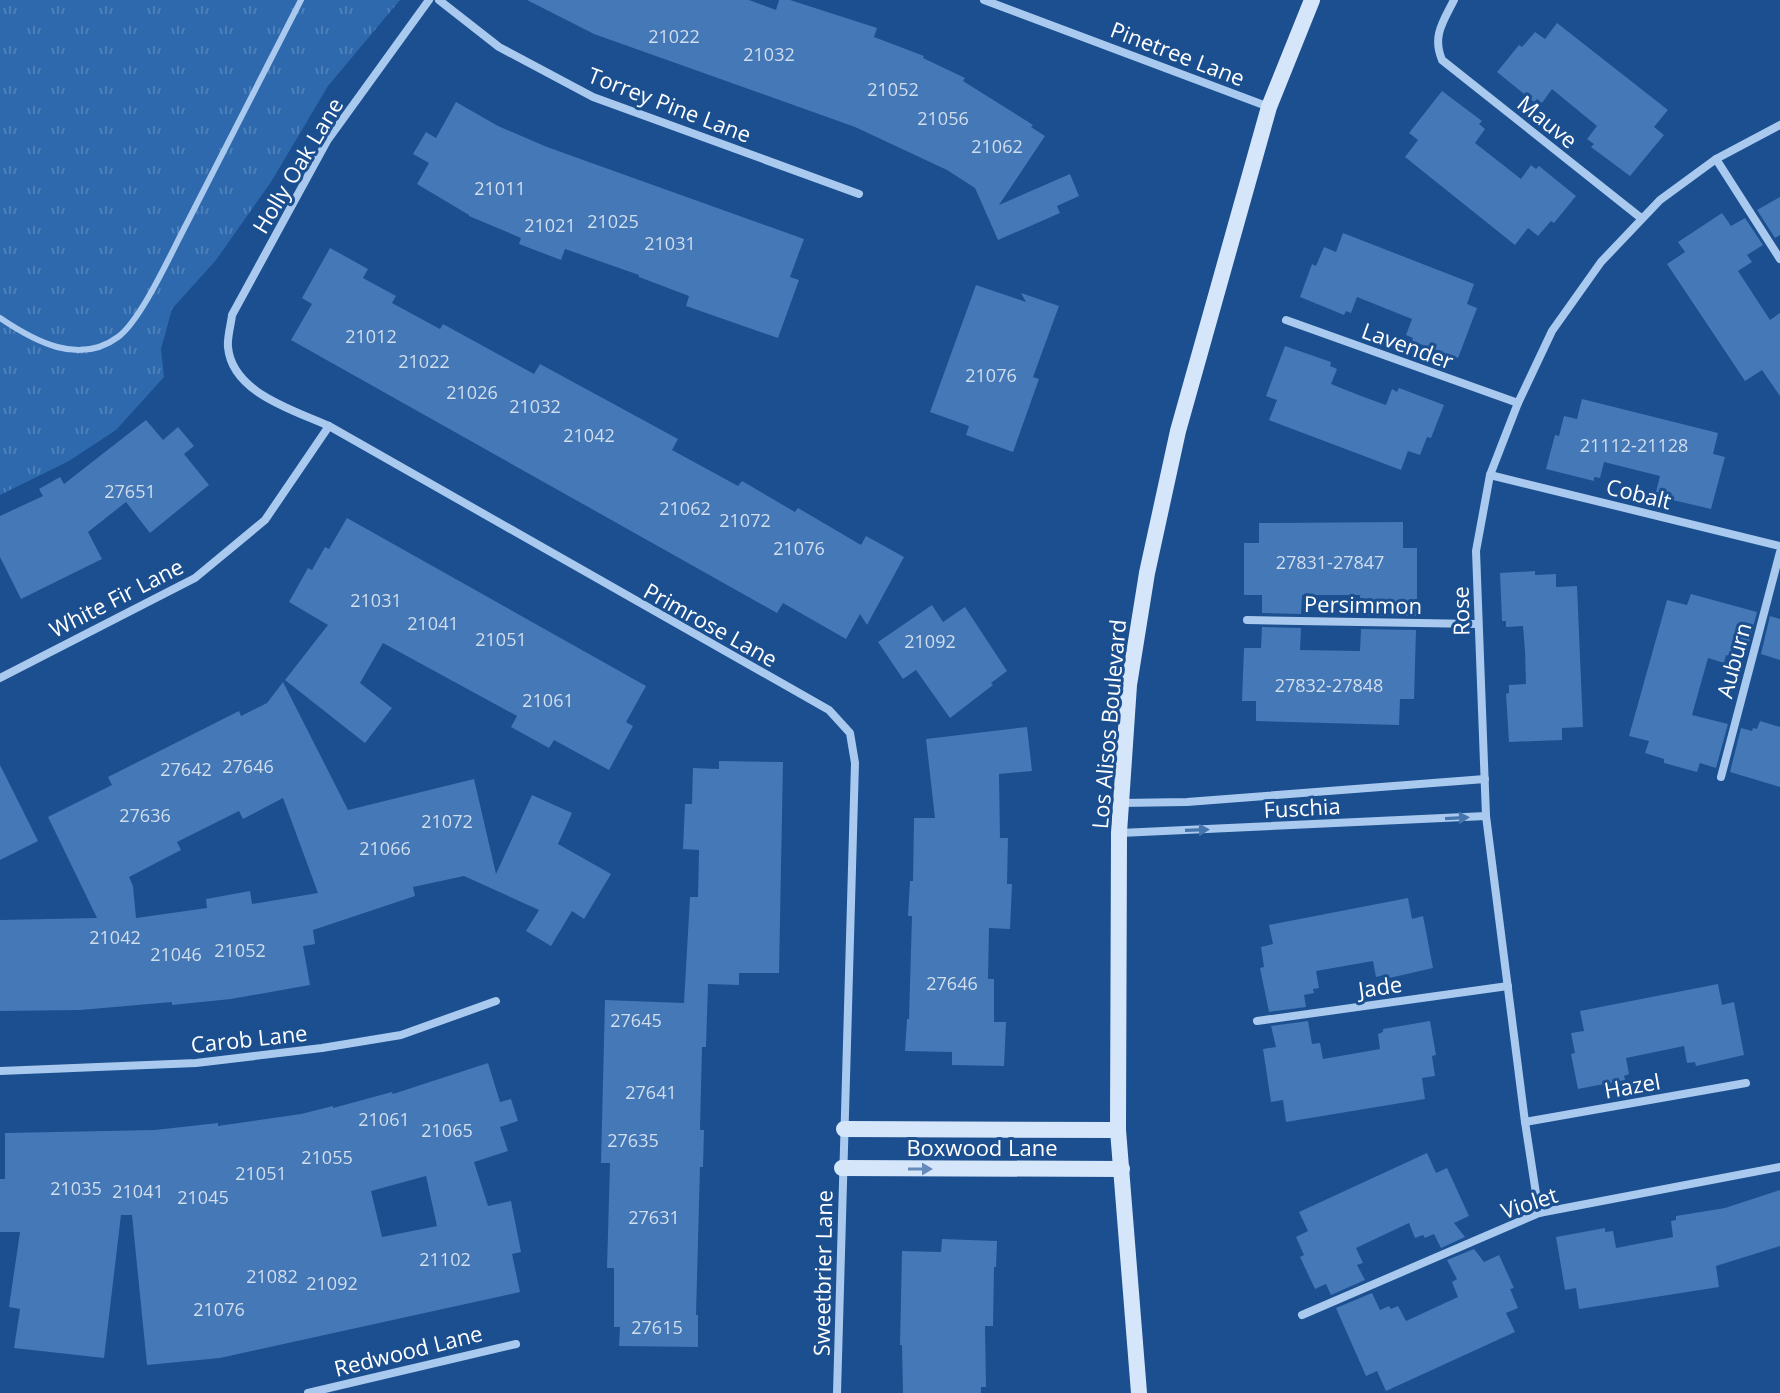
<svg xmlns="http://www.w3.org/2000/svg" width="1780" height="1393" font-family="'Open Sans',sans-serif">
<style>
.grass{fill:url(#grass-tufts)}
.building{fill:#4478b7;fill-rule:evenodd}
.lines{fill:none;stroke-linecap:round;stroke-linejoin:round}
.lane{stroke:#a9c9ee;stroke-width:6}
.street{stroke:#a9c9ee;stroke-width:8}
.secondary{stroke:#d6e6fa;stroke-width:16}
.oneway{fill:#4674ac}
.oneway2{fill:#668bba}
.labels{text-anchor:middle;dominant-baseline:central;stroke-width:6;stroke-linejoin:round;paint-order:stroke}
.number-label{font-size:18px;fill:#d0dded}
.street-label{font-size:22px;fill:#fff;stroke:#1b4f8f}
</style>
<defs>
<pattern id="grass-tufts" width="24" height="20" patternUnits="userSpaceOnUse" patternTransform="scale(2)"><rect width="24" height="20" fill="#2e69ad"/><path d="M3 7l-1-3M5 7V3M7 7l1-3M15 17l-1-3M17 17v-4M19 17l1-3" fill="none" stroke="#4d80b9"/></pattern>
</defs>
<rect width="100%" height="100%" fill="#1b4f8f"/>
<path class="grass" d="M0,0H400L328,86L271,182L216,260L172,309L161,349L164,377L116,430L69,461L0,495Z"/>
<g class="building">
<path d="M527,0H749L776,10L779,0H790L877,28L874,37L924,56L923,58L965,78L963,81L1033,125L1031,127L1045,136L999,205L1070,174L1079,196L1057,206L1060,213L998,240L975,188L947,170L855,127L594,34Z"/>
<path d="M1557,23L1668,110L1654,127L1664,135L1630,176L1591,147L1594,144L1587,139L1597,126L1552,89L1542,103L1537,99L1534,102L1497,72L1519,45L1522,47L1535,32L1545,39Z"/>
<path d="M1442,91L1482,121L1479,124L1485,129L1475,143L1521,179L1531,165L1536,169L1539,166L1576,196L1554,223L1551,221L1538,236L1528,228L1515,245L1405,157L1418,140L1409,133Z"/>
<path d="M456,102L498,126L547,147L804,239L790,277L799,280L778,338L686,306L689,296L639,277V275L565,249L561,260L519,244L521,238L469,216V215L417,184L429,163L413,154L426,132L436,138Z"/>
<path d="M1780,197V235L1775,238L1757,210Z"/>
<path d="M1722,213L1731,226L1745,218L1763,245L1747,255L1752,262L1738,271L1770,320L1780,313V396L1762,370L1745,381L1667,264L1685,252L1678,242Z"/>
<path d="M1343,233L1474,284L1467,304L1477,308L1458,358L1412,341L1413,338L1406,335L1412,319L1357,297L1351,313L1346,311L1344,315L1300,297L1312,264L1316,266L1324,247L1336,252Z"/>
<path d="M330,248L368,269L363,278L396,296L392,303L440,329L443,324L534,374L540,364L678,439L672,450L738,486L742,481L795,512L798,508L861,545L866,536L904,557L867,625L860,614L846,639L783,603L777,613L291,340L312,304L302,298Z"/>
<path d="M976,285L1026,302L1021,293L1059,306L1033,377L1039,379L1013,452L966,435L969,426L930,412Z"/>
<path d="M1285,346L1331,362L1330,366L1337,369L1331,384L1361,396L1386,405L1392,389L1397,392L1399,388L1444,405L1431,438L1427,437L1420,455L1408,451L1401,470L1269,420L1277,400L1266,396Z"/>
<path d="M1582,399L1718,433L1713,454L1725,457L1711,509L1664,498L1665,494L1656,492L1660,476L1604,462L1600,478L1594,477V481L1546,469L1555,435L1559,436L1564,416L1577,419Z"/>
<path d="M146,420L163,440L178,427L194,446L184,454L209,485L150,533L126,502L88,532L102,559L21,599L0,557V516L43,496L39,489L60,477L64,484Z"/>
<path d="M347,518L646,686L626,722L633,726L609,770L554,740L549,748L511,727L517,716L383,643L360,683L392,708L365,743L285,680L328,625L289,602L308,568L312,570L325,547L329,549Z"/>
<path d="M1403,522V548H1417V616L1361,615L1360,595H1302L1301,614L1262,613V595H1244V543H1259V523Z"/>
<path d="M1535,571V575L1556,574V587L1577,586L1583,727L1562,728V740L1509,742L1506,694L1509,693V685L1526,684L1525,651L1523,626L1506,627V621H1502L1500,573Z"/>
<path d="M1691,594L1757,612L1747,650L1733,645L1730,656L1726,655L1724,663L1708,658L1692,715L1728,724L1716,768L1700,763L1697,772L1664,763V759L1645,753L1649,741L1629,736L1667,600L1687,605Z"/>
<path d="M932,605L943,622L965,607L1007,671L991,683L993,685L950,718L916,670L903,679L878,642Z"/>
<path d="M1770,616L1780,619V660L1761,654Z"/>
<path d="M1262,627L1301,628L1300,650L1360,651L1361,629L1416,630L1414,699H1400L1399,725L1256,721V701H1242L1244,648H1261Z"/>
<path d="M283,682L348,810L474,779L496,874L532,795L572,813L558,844L611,874L584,919L572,911L551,946L526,931L539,910L464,876L413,887L415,896L313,930L315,944L303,946L310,985L231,999L172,1005V1002L80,1010L0,1011V920L97,918L48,817L112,785L108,777L239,711L241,716L267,703ZM283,798L318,893L252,904L250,891L206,899L207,908L136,918L133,886L129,877L181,850L177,842L239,811L243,819Z"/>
<path d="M1760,721L1780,727V787L1730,772L1741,728L1752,731L1753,728L1757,729Z"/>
<path d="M1027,727L1032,771L999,774L1000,838H1008L1007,884H1012L1010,929L989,928L988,979H994V1022H1006L1004,1066L952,1065V1052L905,1051L907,1019H909L912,916H908L910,881H913L914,818H935L926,739Z"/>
<path d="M719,761L783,762L779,973H739V985L708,984L706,1047H702L700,1130H704L703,1167H700L696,1315H698V1347L619,1346L620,1327H614V1268H607L610,1163H601L605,1000L684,1003L690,897H698L699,850L683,849L685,804H692L693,768L719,769Z"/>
<path d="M0,765L38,841L0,860Z"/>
<path d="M1408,898L1412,919L1423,916L1433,968L1385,979L1384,975L1376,977L1373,961L1316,971L1319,988L1313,989L1314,993L1304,995L1306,1007L1269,1012L1260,968L1264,967L1261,947L1273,944L1269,925Z"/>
<path d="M1718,984L1722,1005L1734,1002L1744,1055L1696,1066L1695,1062L1687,1063L1684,1046L1626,1058L1629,1074L1624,1076L1625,1080L1578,1089L1571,1054L1575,1053L1571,1033L1584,1031L1580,1011Z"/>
<path d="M1308,1021L1312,1044L1320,1043L1323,1059L1380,1049L1378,1034L1383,1032V1029L1430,1021L1436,1055L1432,1056L1435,1076L1422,1078L1425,1099L1286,1122L1283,1100L1271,1102L1263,1049L1276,1047L1271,1026Z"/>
<path d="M488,1063L500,1102L511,1099L518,1121L500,1127L508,1151L474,1162L488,1206L511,1201L521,1252L512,1254L520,1292L220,1358L147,1365L132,1215H121L104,1358L14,1348L20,1309L9,1307L20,1232H0V1179H5V1133L155,1130L218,1123V1126L301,1114L333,1106V1108L392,1092L393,1094ZM426,1176L437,1226L382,1237L371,1191Z"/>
<path d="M1427,1153L1436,1173L1447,1168L1469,1216L1454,1223L1465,1237L1441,1248L1434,1234L1425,1238L1423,1235L1415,1238L1409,1223L1356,1248L1363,1263L1357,1265L1365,1280L1331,1295L1326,1284L1315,1289L1300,1257L1304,1255L1296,1237L1308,1231L1299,1212Z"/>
<path d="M1780,1190V1246L1716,1266L1719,1287L1579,1309L1576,1288L1565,1290L1556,1237L1605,1228V1232L1613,1231L1616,1248L1673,1237L1671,1221L1676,1220V1216L1725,1208Z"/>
<path d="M942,1239L997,1241L996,1267H994L993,1326H985L986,1387H981V1393H903L902,1345H900L902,1251L941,1252Z"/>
<path d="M1474,1249L1484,1262L1499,1255L1514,1288L1510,1289L1518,1308L1506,1313L1515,1332L1386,1391L1377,1371L1366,1376L1336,1308L1372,1293L1380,1310L1389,1306L1391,1309L1398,1306L1406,1321L1458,1297L1452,1282L1457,1279L1447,1260Z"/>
</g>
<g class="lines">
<path class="lane" d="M0,318C34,341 79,366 118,337C142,319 172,251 187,223C225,149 263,74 301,0"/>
<g class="street">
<path d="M429,0L327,141L232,315C231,325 227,337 228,347C232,393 294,410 329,426L829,710L850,733L855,763L837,1393"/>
<path d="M439,0L499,47L593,97L859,194"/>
<path d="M984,0L1269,107"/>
<path d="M1454,0C1443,22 1432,36 1442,60L1641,218"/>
<path d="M1716,159L1780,259"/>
<path d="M1286,320L1518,403"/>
<path d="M1490,475L1780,546"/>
<path d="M1247,620L1478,624"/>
<path d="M0,678L195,578L265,520L329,426"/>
<path d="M1721,777L1780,552"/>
<path d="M1121,803L1187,802L1485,779"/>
<path d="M1120,833L1486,816"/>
<path d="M1257,1021L1508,986"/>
<path d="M0,1071L196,1063L322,1048L401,1035L496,1001"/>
<path d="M1525,1122L1746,1083"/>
<path d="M1539,1213L1525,1122L1486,816L1476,551L1490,475L1518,403L1552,331L1601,262L1660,200L1716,159L1780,125"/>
<path d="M1302,1315L1539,1213L1780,1167"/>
<path d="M308,1393L516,1344"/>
</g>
<g class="secondary">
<path d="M844,1129L1118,1130"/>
<path d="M842,1168L1122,1169"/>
<path d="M1139,1393L1118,1130L1119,833L1129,685L1147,573L1178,431L1269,107L1312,0"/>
</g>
</g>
<defs><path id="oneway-solid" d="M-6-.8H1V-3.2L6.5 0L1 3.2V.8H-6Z" transform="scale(2)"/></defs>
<g class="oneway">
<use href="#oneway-solid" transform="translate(1457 818) rotate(-3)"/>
<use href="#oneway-solid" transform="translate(1197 830) rotate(-2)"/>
</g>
<use class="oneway2" href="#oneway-solid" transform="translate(920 1169)"/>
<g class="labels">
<g class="number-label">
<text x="674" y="36">21022</text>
<text x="769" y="54">21032</text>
<text x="893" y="89">21052</text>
<text x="943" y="118">21056</text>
<text x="997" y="146">21062</text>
<text x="500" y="188">21011</text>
<text x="613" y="221">21025</text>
<text x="550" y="225">21021</text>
<text x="670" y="243">21031</text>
<text x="371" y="336">21012</text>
<text x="424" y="361">21022</text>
<text x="991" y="375">21076</text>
<text x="472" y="392">21026</text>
<text x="535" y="406">21032</text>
<text x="589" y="435">21042</text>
<text x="1634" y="445">21112-21128</text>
<text x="130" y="491">27651</text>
<text x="685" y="508">21062</text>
<text x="745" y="520">21072</text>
<text x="799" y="548">21076</text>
<text x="1330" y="562">27831-27847</text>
<text x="376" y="600">21031</text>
<text x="433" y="623">21041</text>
<text x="501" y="639">21051</text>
<text x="930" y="641">21092</text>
<text x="1329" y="685">27832-27848</text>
<text x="548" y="700">21061</text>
<text x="248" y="766">27646</text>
<text x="186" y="769">27642</text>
<text x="145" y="815">27636</text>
<text x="447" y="821">21072</text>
<text x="385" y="848">21066</text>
<text x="115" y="937">21042</text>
<text x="240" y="950">21052</text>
<text x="176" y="954">21046</text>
<text x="952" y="983">27646</text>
<text x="636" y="1020">27645</text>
<text x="651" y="1092">27641</text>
<text x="384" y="1119">21061</text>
<text x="447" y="1130">21065</text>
<text x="633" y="1140">27635</text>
<text x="327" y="1157">21055</text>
<text x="261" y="1173">21051</text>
<text x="76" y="1188">21035</text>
<text x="138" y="1191">21041</text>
<text x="203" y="1197">21045</text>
<text x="654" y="1217">27631</text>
<text x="445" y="1259">21102</text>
<text x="272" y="1276">21082</text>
<text x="332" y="1283">21092</text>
<text x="219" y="1309">21076</text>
<text x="657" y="1327">27615</text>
</g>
<g class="street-label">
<text transform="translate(1178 53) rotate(21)">Pinetree Lane</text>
<text transform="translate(670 104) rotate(21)">Torrey Pine Lane</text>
<text transform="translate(1548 121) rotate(39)">Mauve</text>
<text transform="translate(297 165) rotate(-59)">Holly Oak Lane</text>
<text transform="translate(1408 345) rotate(20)">Lavender</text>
<text transform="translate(1639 493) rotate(14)">Cobalt</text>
<text transform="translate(116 597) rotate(-27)">White Fir Lane</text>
<text transform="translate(1363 604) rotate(1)">Persimmon</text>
<text transform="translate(1460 611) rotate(-91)">Rose</text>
<text transform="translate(711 624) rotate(29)">Primrose Lane</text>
<text transform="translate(1733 660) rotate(-75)">Auburn</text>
<text transform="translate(1108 724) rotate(-85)">Los Alisos Boulevard</text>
<text transform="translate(1302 807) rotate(-3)">Fuschia</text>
<text transform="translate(1380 986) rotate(-8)">Jade</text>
<text transform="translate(249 1038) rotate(-6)">Carob Lane</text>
<text transform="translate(1632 1085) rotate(-10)">Hazel</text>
<text x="982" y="1147">Boxwood Lane</text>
<text transform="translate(1529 1202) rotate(-18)">Violet</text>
<text transform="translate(822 1273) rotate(-89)">Sweetbrier Lane</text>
<text transform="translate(408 1350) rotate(-14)">Redwood Lane</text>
</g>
</g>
</svg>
